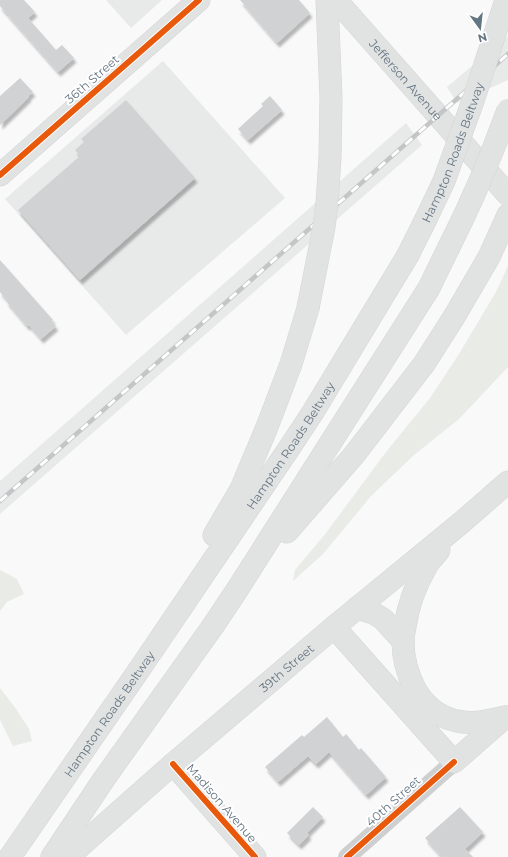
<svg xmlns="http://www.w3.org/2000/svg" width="508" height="857" font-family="Montserrat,sans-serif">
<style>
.built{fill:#e8e9e9}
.green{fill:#e8ebe6}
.building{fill:#d0d2d3;filter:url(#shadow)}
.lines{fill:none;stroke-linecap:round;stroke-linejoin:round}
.secondary-casing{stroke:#d5d6d7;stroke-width:23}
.primary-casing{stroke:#d5d6d7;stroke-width:23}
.highway-casing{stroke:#d5d6d6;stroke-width:23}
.street{stroke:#cecfd0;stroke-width:18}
.secondary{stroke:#e1e2e2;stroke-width:22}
.primary{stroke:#e1e2e2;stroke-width:22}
.highway{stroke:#e1e2e2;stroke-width:22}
.rail-casing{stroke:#c3c5c6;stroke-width:4.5}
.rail{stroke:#fff;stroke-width:3;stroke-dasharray:9;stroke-linecap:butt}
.highway-bridge-casing{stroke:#d5d6d6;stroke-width:23;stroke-linecap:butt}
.highway-bridge{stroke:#e1e2e2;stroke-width:22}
.cycleway-casing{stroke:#fff;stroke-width:8}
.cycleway{stroke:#e8590c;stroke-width:6}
.labels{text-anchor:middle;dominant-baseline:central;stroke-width:4;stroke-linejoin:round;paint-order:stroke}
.street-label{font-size:12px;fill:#657683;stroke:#fff}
</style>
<defs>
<filter id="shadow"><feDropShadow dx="2.5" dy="4.5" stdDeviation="1" flood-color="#0004"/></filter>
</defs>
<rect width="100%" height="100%" fill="#f9f9f9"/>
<g class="built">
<path d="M106,0H162L131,28Z"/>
<path d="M508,36V80L457,103L447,87Z"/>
<path d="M163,61L285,198L126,335L5,199Z"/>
<path d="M406,123L422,145L0,514V481Z"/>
</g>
<g class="green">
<path d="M508,266V367L459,419L414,455L371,496L323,554L293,581L295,570L326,533L386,452L430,398L459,354L496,292Z"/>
<path d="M0,570L17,579L24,594L7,602L0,611Z"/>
<path d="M0,688L16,709L29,729L32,741L13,746L0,720Z"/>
</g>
<g class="building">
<path d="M0,0H24L35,12L28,18L56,50L62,45L74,58L58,72L0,6Z"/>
<path d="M240,0H299L310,13L277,43Z"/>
<path d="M20,78L33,92L28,96L29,97L0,125V96Z"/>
<path d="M270,96L282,110L248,140L238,129L263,106L261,104Z"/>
<path d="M126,100L195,178L80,280L18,210L80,156L75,150L84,142L81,139Z"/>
<path d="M0,260L53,320L51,321L56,326L41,339L29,325L27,326L6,301L7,300L0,292Z"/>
<path d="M327,717L343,737L346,734L359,750L361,748L386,777L366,795L329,752L316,764L308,756L278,782L265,767L302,735L304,737Z"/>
<path d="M313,807L323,817L307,833L309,835L299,845L287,833Z"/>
<path d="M460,807L483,832L465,849L473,857H442L425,838Z"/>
</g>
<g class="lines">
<g class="secondary-casing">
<g id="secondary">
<path d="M0,175L199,0"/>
<path d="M439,550C435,556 429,561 426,567C415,586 408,606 405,627C404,632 403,637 403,642C403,658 408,675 415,689C424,705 438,717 457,721C473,725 490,720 505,717"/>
<path d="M357,608L373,613L383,619L403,641"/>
<path d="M334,627L454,762L505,717"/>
<path d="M173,764L255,857"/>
<path id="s1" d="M68,857L173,764L334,627L461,523L508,482"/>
</g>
</g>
<g class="primary-casing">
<g id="primary">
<path id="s2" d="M336,0L508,195"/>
</g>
</g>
<g class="highway-casing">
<g id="highway">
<path d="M327,204L330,157L331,98L327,0"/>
<path d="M287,532L354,455L424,364L454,317L489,257L508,215"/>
<path d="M214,535L241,489L267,427L291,364L308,308"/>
<path id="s3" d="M10,857L141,667L290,447L313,412L408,255L425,221"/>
<path d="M52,857L104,779L213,626L237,590L429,288L448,249"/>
</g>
</g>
<path class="street" d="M347,857L454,762"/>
<use href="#secondary" class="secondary"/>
<use href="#primary" class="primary"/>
<use href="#highway" class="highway"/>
<g class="rail-casing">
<path id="rail" d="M0,501L508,54"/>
</g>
<use href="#rail" class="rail"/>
<g class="highway-bridge-casing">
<g id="highway-bridge">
<path id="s4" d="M425,221L444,181L474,98L506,0"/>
<path d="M448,249C471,204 491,157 508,110"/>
<path d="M308,308L324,227L327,204"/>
</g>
</g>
<use href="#highway-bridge" class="highway-bridge"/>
<g class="cycleway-casing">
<g id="cycleway">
<path d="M0,175L199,0"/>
<path d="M173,764L255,857"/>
<path d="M347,857L454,762"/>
</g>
</g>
<use href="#cycleway" class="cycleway"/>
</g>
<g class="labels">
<g class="street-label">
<text transform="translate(92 79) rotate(-41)">36th Street</text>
<text stroke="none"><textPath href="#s2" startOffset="106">Jefferson Avenue</textPath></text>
<text stroke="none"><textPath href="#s4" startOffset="74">Hampton Roads Beltway</textPath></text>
<text stroke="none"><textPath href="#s3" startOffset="498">Hampton Roads Beltway</textPath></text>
<text stroke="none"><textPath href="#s1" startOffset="289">39th Street</textPath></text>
<text stroke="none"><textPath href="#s3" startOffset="174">Hampton Roads Beltway</textPath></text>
<text transform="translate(393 801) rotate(-42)">40th Street</text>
<text transform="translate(222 803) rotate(49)">Madison Avenue</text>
</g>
</g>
<g transform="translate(480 28) rotate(165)" stroke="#ffffff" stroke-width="3" paint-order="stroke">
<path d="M0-3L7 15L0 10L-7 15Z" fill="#657683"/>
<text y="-6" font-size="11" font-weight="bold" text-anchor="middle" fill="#657683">N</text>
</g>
</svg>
